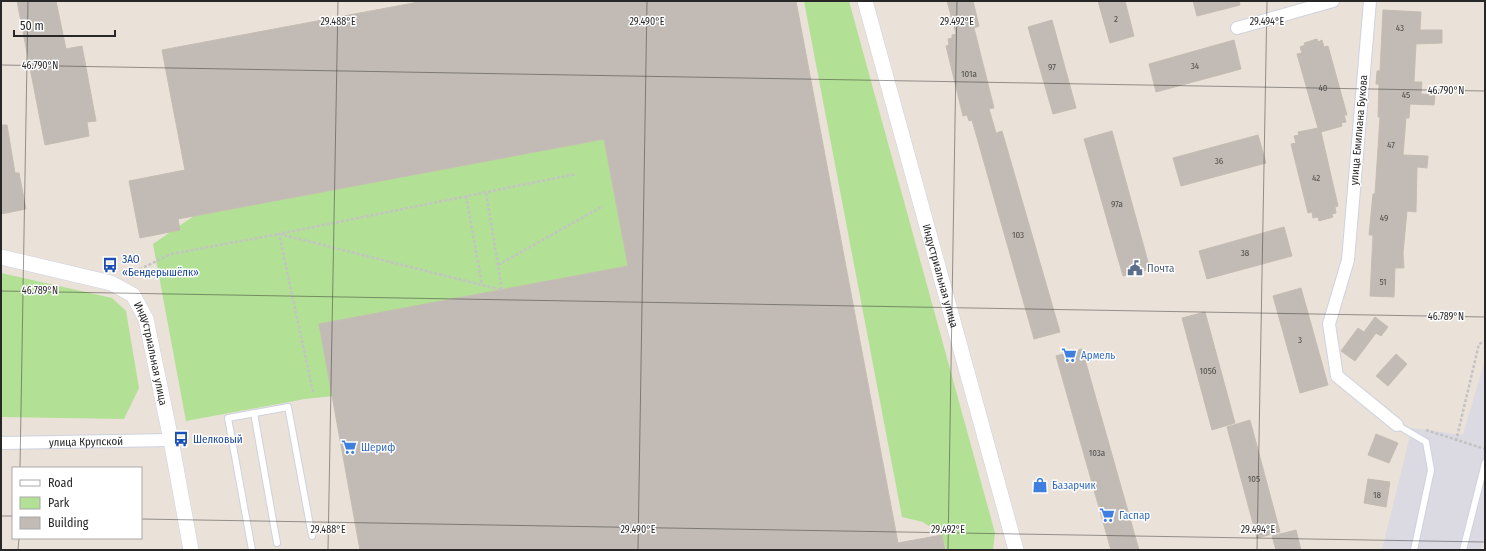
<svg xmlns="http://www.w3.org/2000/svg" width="1486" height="551" font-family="'Fira Sans Condensed',sans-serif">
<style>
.industrial{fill:#dbd9e2}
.green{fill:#b2e094}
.building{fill:#c2bbb5;stroke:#c5bdb2}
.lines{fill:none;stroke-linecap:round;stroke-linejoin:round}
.service-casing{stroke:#ced2e0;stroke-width:8}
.minor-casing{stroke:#ced2e0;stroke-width:14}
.tertiary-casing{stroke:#ced2e0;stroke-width:16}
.path{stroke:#c3c3c3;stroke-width:2.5;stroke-dasharray:3 2;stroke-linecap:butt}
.service{stroke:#fff;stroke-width:6}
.minor{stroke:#fff;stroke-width:12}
.tertiary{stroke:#fff;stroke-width:15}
.ticks{fill:none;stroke:#272727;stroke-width:1;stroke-opacity:0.45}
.labels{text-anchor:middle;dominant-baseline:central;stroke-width:3;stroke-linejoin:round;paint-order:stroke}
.number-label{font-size:9px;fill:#4e4c4a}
.street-label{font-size:11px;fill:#272727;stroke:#fff}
.transit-label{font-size:11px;fill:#164399;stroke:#fff;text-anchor:start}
.service-label{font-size:11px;fill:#4e5e75;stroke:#fff;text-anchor:start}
.shop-label{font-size:11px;fill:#366cbe;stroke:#fff;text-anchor:start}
.ticks-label{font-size:10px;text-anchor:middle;fill:#272727;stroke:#fff;stroke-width:3;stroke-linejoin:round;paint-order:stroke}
</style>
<rect width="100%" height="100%" fill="#eae1d8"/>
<path class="industrial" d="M1485,360V530L1481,550H1382L1412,428L1463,435Z"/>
<g class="green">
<path d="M804,1H849L995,533L993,550H946L942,535L923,522L902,517Z"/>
<path d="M604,139L628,266L320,324L333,396L305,399L186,421L153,244L194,216Z"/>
<path d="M1,273L112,298L126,311L139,388L124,419L1,417Z"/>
</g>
<g class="building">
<path d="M17,1H56L66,49L82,46L96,121L87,122L89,136L45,145Z"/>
<path d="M424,1H796L898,543L942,535L945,550H360L319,324L628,266L604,139L178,219L180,230L140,238L129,181L185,170L162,50Z"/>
<path d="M947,1H973L979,26L974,28L994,108L989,109L996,133L1002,131L1060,332L1034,339L972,120L969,121L967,115L963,116L946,46L949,45L948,39L952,38V35L956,34Z"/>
<path d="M1098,1H1125L1134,36L1110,43Z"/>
<path d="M1193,1H1239L1240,5L1197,16Z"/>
<path d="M1383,10L1421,12L1420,30H1442V43L1416,44L1414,82H1422L1421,94L1435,95L1434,105L1410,104L1409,118H1406L1403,155L1428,156L1427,168L1417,167L1416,212L1407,211L1403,253L1404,268H1395L1394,297L1370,296L1373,235H1369L1373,194H1375L1380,117H1378L1379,84H1376L1377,71H1380Z"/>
<path d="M1052,20L1076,108L1053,114L1028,27Z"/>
<path d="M1317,39L1318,42L1322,40L1324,47L1328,46L1347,115H1344L1346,122L1341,123L1342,126L1321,132L1338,206L1335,207L1336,213L1332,214L1333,217L1319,221L1318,217L1313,218L1312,212L1308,213L1291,144L1296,143L1294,136L1299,135L1298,132L1318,128L1297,54L1302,53L1300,47L1305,45L1304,43Z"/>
<path d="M1234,40L1241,69L1156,92L1149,64Z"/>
<path d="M1,125H7L15,173H19L26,209L1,214Z"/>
<path d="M1112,131L1150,269L1123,276L1084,139Z"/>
<path d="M1258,135L1266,163L1181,186L1173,158Z"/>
<path d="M1284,227L1292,256L1207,279L1199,251Z"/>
<path d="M1301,288L1328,385L1300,393L1273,296Z"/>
<path d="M1205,312L1235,423L1212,430L1182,318Z"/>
<path d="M1375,317L1388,327L1381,336L1376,333L1355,361L1341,351L1358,328L1364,332Z"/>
<path d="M1082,349L1139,550H1111L1056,356Z"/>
<path d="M1396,354L1407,364L1388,386L1376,376Z"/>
<path d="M1250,420L1280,532L1257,538L1227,427Z"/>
<path d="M1376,434L1398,443L1389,463L1368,455Z"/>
<path d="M1368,479L1390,482L1386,507L1364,503Z"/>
<path d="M1296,530L1301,550H1276L1272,536Z"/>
</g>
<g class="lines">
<g class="service-casing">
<g id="service">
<path d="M254,413L277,543"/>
<path d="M1397,425L1426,442L1431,470L1414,550"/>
<path d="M252,550L228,418L288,407L312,536"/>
<path d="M1463,550L1485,463"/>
</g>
</g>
<g class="minor-casing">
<g id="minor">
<path d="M1370,1L1348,260L1329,324L1337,376L1397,425"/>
<path d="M1237,28L1333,1"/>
<path id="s1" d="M1,443L171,440"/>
</g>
</g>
<g class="tertiary-casing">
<g id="tertiary">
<path id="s2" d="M865,1L1016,550"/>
<path id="s3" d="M1,257L111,283L133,295L146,319L171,440L191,550"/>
</g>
</g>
<g class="path">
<path d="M466,196L482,285"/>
<path d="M498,265L603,206"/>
<path d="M126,276L171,254L279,234L502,290L486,192"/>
<path d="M313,392L279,234L576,174"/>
<path d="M1426,430L1485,449"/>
<path d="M1456,441L1479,344L1485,341"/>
</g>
<use href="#service" class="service"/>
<use href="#minor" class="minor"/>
<use href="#tertiary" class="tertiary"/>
</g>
<path class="ticks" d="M1,65L1485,91M1,291L1485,317M20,468L28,1M1,516H13M141,519L1485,542M18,550L19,538M328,550L338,1M638,550L647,1M948,550L957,1M1257,550L1267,1"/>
<defs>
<g id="bus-bare" transform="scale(1.2)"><path d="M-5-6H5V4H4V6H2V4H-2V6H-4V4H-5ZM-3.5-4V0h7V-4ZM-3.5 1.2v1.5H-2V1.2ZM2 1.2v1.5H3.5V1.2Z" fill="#1a4fb4" stroke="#fff" stroke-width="2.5" paint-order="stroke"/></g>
<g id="civic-bare" transform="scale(1.2)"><path d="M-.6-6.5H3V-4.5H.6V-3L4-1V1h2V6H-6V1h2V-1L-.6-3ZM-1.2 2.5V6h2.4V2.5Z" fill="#5c6f8a" stroke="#fff" stroke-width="2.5" paint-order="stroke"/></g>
<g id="supermarket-bare" transform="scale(1.2)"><path d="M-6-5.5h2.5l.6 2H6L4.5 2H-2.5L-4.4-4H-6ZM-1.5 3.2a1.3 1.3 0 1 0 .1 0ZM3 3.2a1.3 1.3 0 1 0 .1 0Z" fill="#3f7fe0" stroke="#fff" stroke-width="2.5" paint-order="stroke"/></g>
<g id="shop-bare" transform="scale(1.2)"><path d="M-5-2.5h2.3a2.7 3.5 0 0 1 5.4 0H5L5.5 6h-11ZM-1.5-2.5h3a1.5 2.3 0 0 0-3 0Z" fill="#3f7fe0" stroke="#fff" stroke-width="2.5" paint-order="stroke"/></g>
</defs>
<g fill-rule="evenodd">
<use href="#bus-bare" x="110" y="265"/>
<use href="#civic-bare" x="1135" y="268"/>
<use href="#supermarket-bare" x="1069" y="355"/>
<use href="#bus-bare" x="181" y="439"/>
<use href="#supermarket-bare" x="349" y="447"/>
<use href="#shop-bare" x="1040" y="485"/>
<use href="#supermarket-bare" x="1107" y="515"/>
</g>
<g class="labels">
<g class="number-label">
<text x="1116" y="19">2</text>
<text x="1400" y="28">43</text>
<text x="1195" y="66">34</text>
<text x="1052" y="67">97</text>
<text x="969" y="74">101а</text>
<text x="1323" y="88">40</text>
<text x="1406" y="95">45</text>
<text x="1391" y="145">47</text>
<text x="1219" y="161">36</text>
<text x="1316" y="178">42</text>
<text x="1117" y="204">97а</text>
<text x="1384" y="218">49</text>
<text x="1018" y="235">103</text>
<text x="1245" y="253">38</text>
<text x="1383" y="282">51</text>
<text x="1300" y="340">3</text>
<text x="1208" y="371">105б</text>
<text x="1097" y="453">103а</text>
<text x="1254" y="479">105</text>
<text x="1377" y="495">18</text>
</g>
<g class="street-label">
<text transform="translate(1359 130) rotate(-85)">улица Емилиана Букова</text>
<text stroke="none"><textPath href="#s2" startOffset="285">Индустриальная улица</textPath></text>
<text stroke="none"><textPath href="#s3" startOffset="200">Индустриальная улица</textPath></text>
<text stroke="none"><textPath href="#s1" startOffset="85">улица Крупской</textPath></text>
</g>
<g class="transit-label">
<text x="122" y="259">ЗАО<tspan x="122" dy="13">«Бендерышёлк»</tspan></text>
<text x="193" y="439">Шелковый</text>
</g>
<g class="service-label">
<text x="1147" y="268">Почта</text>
</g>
<g class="shop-label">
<text x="1081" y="355">Армель</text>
<text x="361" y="447">Шериф</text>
<text x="1052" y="485">Базарчик</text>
<text x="1119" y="515">Гаспар</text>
</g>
</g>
<g class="ticks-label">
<text x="338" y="25">29.488°E</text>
<text x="647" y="25">29.490°E</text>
<text x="957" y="25">29.492°E</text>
<text x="1267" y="25">29.494°E</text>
<text x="40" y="69">46.790°N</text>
<text x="1446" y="94">46.790°N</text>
<text x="40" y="294">46.789°N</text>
<text x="1446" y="320">46.789°N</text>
<text x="328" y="533">29.488°E</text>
<text x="638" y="533">29.490°E</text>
<text x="948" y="533">29.492°E</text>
<text x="1258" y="533">29.494°E</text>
</g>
<rect width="1486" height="551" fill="none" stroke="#272727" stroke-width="4"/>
<rect x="12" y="467" width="130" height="72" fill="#ffffff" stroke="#a9a9a9"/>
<rect x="20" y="480" width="20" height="6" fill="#ffffff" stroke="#a9a9a9"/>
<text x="48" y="487" font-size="12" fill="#272727">Road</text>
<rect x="20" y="497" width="20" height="12" fill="#b2e094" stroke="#a9a9a9"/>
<text x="48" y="507" font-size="12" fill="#272727">Park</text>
<rect x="20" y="517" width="20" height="12" fill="#c2bbb5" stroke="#a9a9a9"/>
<text x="48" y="527" font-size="12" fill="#272727">Building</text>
<path d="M14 30v6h101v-6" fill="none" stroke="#272727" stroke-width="2"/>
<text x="20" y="30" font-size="12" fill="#272727" stroke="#ffffff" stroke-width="3" paint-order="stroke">50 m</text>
</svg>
